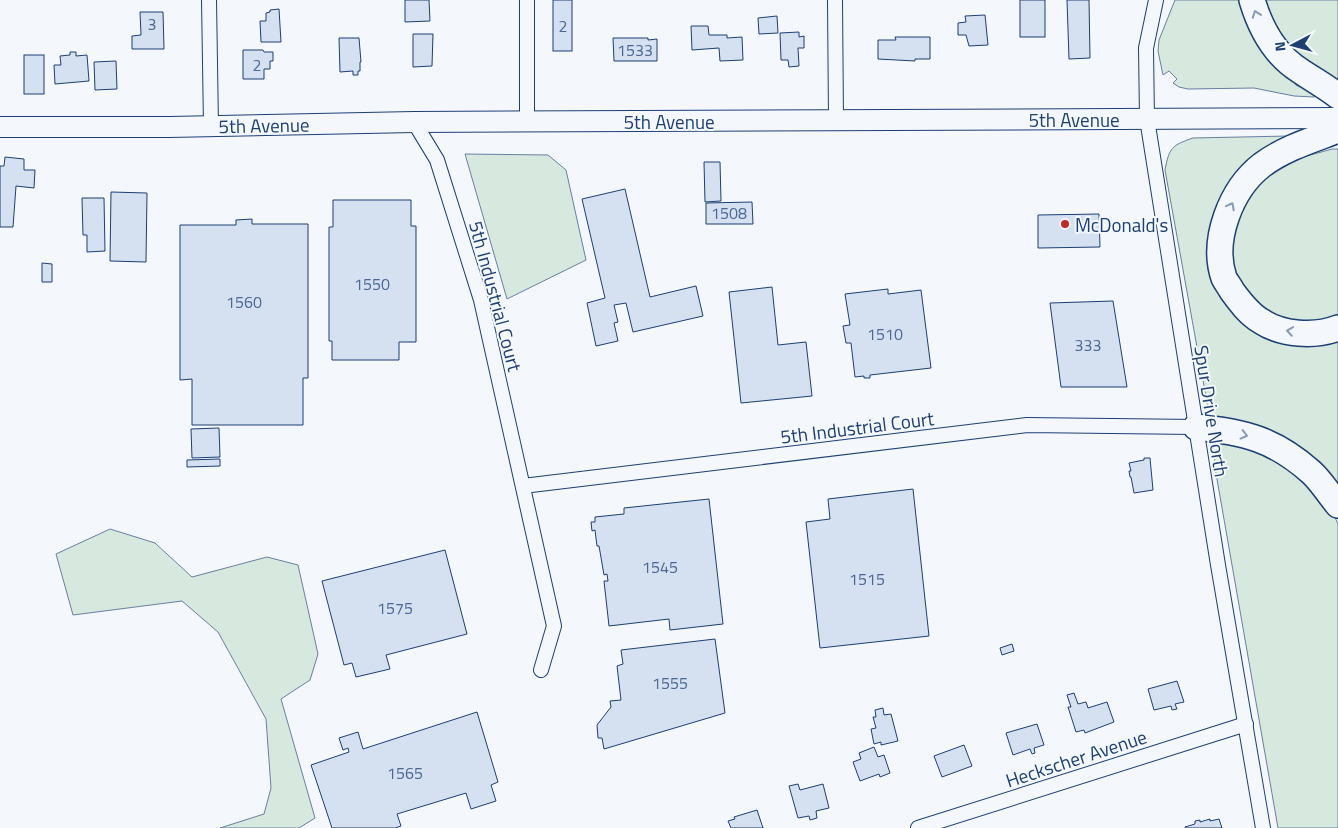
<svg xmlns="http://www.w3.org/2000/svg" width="1338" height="828" font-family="'Titillium Web',sans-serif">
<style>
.green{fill:#d7e8df;stroke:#687fa3}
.building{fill:#d5e0f0;stroke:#1d3f73}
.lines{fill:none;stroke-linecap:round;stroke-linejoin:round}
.minor-casing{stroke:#1d3f73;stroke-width:16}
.secondary-casing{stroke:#1d3f73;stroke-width:22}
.motorway-casing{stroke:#1d3f73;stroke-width:28}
.minor{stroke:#f4f7fb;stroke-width:14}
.secondary{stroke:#f4f7fb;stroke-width:20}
.motorway{stroke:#f4f7fb;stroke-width:25}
.oneway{stroke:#889bb7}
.poi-dot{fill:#c62828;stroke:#f4f7fb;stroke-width:2}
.labels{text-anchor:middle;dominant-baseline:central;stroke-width:4;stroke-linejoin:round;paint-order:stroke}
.number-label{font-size:16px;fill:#4b6792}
.street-label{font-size:19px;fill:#1d3f73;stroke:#f4f7fb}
.poi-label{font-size:19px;fill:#1d3f73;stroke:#f4f7fb;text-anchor:start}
</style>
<rect width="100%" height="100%" fill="#f4f7fb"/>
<g class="green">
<path d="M1175,0H1242L1296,85L1300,87L1302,84L1317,95L1314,97L1294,96L1254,88L1188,89L1179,87L1173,83L1177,79L1169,71L1163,75L1158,51L1159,40Z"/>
<path d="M1258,0H1338V79L1326,75L1283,50Z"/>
<path d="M1289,136L1236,181L1228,302L1338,338V493L1301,447L1266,433L1210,419L1165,170C1169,148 1172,145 1193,138Z"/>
<path d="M1332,149H1338V322L1276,320L1232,279L1227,230L1248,190L1293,154L1296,159Z"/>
<path d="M465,154L548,155L566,170L586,260L507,299Z"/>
<path d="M1229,438L1294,466L1334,515L1338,524V828H1278L1214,462L1218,447Z"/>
<path d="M110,529L155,543L192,577L267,557L298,565L318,654L310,680L281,699L315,818L299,828H220L264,814L271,788L266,719L218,632L182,601L73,615L56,554Z"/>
</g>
<g class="building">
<path d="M405,0H429L430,21L405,22Z"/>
<rect x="553" y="0" width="19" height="51"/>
<rect x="1020" y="0" width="25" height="37"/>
<path d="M1067,0H1089L1090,58L1069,59Z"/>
<path d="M279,9L281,42H261L260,21H266V13L270,12V10Z"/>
<path d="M140,12H163L164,49H132V36L141,35Z"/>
<path d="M985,15L988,45L969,46L966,35H958V23L966,22L965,16Z"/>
<path d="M777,16L778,33L759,34L758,18Z"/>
<path d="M691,26H708L709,35H727V38L742,37L743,60L720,61L719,48L692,50Z"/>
<path d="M799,32V37L804,36V48H798L799,66L789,67L788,60H781L780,33Z"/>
<path d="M413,34H433L432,66L413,67Z"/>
<path d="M895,37H930V59H915V61L878,59V40H896Z"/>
<path d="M339,38H359L361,62H360V71H358V75H353V71L340,72Z"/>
<path d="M613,38H648V40L657,39V61H614Z"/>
<path d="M243,50H263L264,52H273V61H270V69H264V79H243Z"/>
<path d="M70,52H76V56L87,55L89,81L55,84L54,65H61L60,56L70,55Z"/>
<rect x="24" y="55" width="20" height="39"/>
<path d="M116,61L117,89L95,90L94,62Z"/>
<path d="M5,157L24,159V170H35L34,188L16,186L13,227H0V166H4Z"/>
<path d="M704,162H720L721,201L705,202Z"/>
<path d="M625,189L650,297L696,286L703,316L633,332L626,303L614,305L618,322L614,323L618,341L596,346L587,303L605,298L582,199Z"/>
<path d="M111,192L147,193L146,262L110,261Z"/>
<path d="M82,198H104L105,251L87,252V235H83Z"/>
<path d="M333,200H411V226H416V342H399V360H332V341H329V227H333Z"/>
<path d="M752,202L753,224H706V203Z"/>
<path d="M1099,214L1100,247L1038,248V215Z"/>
<path d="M252,219V224H308V378H303V425H192V379L180,380V225H236V220Z"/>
<path d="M42,263L52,264V282H42Z"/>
<path d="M772,287L778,345L806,342L812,396L741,403L729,292Z"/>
<path d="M888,289V294L921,290L931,368L870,375V378H864V376L855,377L851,343H846L843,326L850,325L845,294Z"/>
<path d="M1113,301L1127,387H1061L1050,303Z"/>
<path d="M219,428L220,457L192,458L191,429Z"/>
<path d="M1144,458H1150L1153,490L1134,493L1131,477H1130L1129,471H1131L1129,463L1144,460Z"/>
<path d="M220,459V466L187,467V460Z"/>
<path d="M913,489L929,636L820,648L806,522L830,519L828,499Z"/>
<path d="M709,499L723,624L670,630L669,619L609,626L604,581H608L607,574L604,575L599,546H597L595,530L592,531L591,522H595V517L624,514V508Z"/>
<path d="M445,550L467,634L386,655L390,669L356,677L352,663L344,665L322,581Z"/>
<path d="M715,639L725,713L604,749L602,738H598L597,725L611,707L610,701L621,700L617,666L623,664L621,650Z"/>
<path d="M1012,644L1014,651L1002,655L1000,648Z"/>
<path d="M1177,681L1184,702L1175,704L1177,709L1172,710L1171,706L1154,710L1148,689Z"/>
<path d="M1074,693L1078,704L1086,702L1088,708L1107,702L1114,722L1085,733L1084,730L1076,732L1068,707H1071L1067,695Z"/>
<path d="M883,708L884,715L891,714L898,741L881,745V742L874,744L871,729L876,728L873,717H876L875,710Z"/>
<path d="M477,712L498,782L491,785L496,801L471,809L466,793L397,814L401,826L395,828H332L311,765L349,752L348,748L343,750L339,738L358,732L363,749Z"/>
<path d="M1037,724L1044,745L1034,748L1035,753L1032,754L1030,749L1013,755L1006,733Z"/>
<path d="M964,745L972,766L942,777L934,756Z"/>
<path d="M874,747L878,757L884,755L890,773L880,777L879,774L860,781L853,762L861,759L859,753Z"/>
<path d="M798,784L800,790L823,784L829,808L816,811L817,818L810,820L809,816L798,818L789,786Z"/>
<path d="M757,810L763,828H731L728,821L735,819L734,817Z"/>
<path d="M1210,819V821L1219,819L1222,828H1185V827L1195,824V821L1200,820V822Z"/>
</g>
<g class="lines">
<g class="minor-casing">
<g id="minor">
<path d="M209,0L211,126"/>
<path d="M527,0V122"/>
<path d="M835,0L836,119"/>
<path d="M1156,0L1146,48L1147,119L1218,565L1263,828"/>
<path d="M414,122L437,160L481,300L554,626L541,670"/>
<path d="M523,486L1027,425L1196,427"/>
<path d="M918,828L1246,724"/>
</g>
</g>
<g class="secondary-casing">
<path id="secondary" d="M0,127H169L414,122L1338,118"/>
</g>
<g class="motorway-casing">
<g id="motorway">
<path d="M1252,0C1260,27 1274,54 1299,70C1312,79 1325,86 1338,96"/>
<path d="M1338,130C1312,140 1285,148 1262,165C1231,189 1211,240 1224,278C1226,282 1230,287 1232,291C1240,302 1249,314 1261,321C1282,335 1315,337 1338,328"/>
<path d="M1196,427C1244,432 1274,439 1311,472C1321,481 1329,494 1338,505"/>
</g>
</g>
<use href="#minor" class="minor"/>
<use href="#secondary" class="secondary"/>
<use href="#motorway" class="motorway"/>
</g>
<defs><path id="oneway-chevron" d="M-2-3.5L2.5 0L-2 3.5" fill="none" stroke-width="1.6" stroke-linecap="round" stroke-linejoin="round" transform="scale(1.25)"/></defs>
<g class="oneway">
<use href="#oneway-chevron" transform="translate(1256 14) rotate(-110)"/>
<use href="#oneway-chevron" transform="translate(1231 206) rotate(-62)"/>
<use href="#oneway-chevron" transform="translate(1290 331) rotate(-171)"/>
<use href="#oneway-chevron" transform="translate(1244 435) rotate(14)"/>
</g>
<circle class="poi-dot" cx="1065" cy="224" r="5"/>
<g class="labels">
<g class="number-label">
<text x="152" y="24">3</text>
<text x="563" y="26">2</text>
<text x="635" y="50">1533</text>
<text x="257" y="65">2</text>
<text x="729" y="213">1508</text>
<text x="372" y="284">1550</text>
<text x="244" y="302">1560</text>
<text x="885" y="334">1510</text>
<text x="1088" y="345">333</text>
<text x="660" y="567">1545</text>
<text x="867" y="579">1515</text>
<text x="395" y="608">1575</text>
<text x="670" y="683">1555</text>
<text x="405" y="773">1565</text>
</g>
<g class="street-label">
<text x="1074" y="119">5th Avenue</text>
<text x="669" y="121">5th Avenue</text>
<text transform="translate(264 125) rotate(-1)">5th Avenue</text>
<text transform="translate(496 296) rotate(75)">5th Industrial Court</text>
<text transform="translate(1212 411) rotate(81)">Spur Drive North</text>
<text transform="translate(857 427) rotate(-7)">5th Industrial Court</text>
<text transform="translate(1076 758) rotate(-18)">Heckscher Avenue</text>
</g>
<g class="poi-label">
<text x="1075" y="224">McDonald's</text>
</g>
</g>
<g transform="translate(1293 45) rotate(264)" stroke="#f4f7fb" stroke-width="4" paint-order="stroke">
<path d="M0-4L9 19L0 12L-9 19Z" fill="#1d3f73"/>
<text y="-8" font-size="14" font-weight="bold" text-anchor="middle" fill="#1d3f73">N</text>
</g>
</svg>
